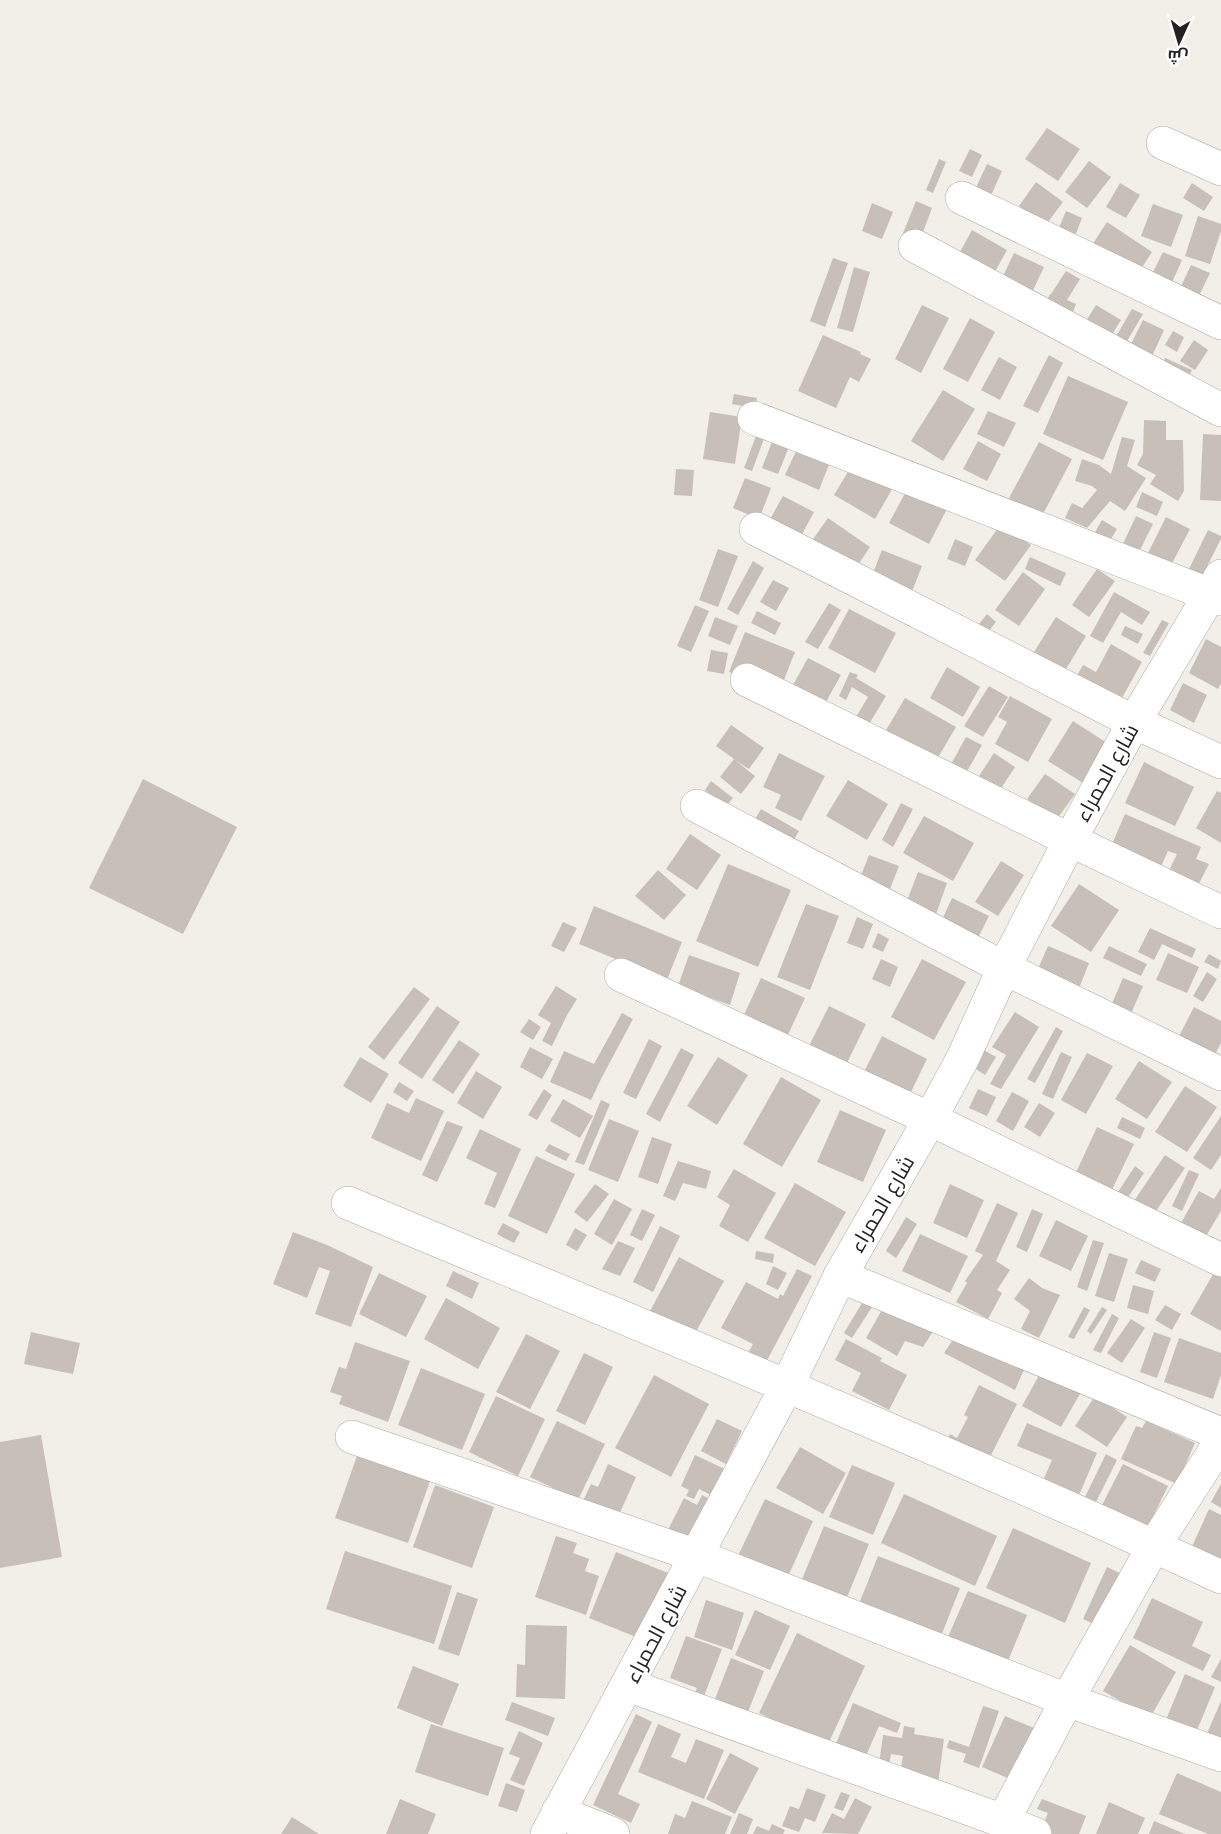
<svg xmlns="http://www.w3.org/2000/svg" width="1221" height="1834" font-family="'Nunito Sans',Cairo,sans-serif">
<style>
.building{fill:#c7bfb8}
.lines{fill:none;stroke-linecap:round;stroke-linejoin:round}
.minor-casing{stroke:#a9a9a9;stroke-width:34}
.minor{stroke:#fff;stroke-width:33}
.labels{text-anchor:middle;dominant-baseline:central;stroke-width:4.5;stroke-linejoin:round;paint-order:stroke}
.street-label{font-size:21px;fill:#222;stroke:#fff}
</style>
<rect width="100%" height="100%" fill="#f2efe9"/>
<g class="building">
<path d="M1047,128L1080,149L1058,181L1025,159Z"/>
<path d="M970,149L982,155L972,177L959,171Z"/>
<path d="M939,159L946,162L933,193L926,190Z"/>
<path d="M1089,161L1111,177L1087,208L1065,192Z"/>
<path d="M987,164L1002,171L989,200L974,192Z"/>
<path d="M1036,182L1063,202L1045,226L1019,206Z"/>
<path d="M1120,183L1140,195L1126,218L1106,207Z"/>
<path d="M1192,183L1213,197L1204,211L1183,198Z"/>
<path d="M916,201L932,208L920,240L903,233Z"/>
<path d="M872,203L893,212L882,239L862,231Z"/>
<path d="M1153,204L1183,215L1171,247L1141,236Z"/>
<path d="M1066,211L1082,218L1072,244L1055,237Z"/>
<path d="M1198,216L1221,224V231L1210,264L1185,256Z"/>
<path d="M1107,222L1152,252L1137,275L1092,245Z"/>
<path d="M972,230L1007,250L990,281L955,261Z"/>
<path d="M1163,252L1182,260L1169,289L1149,280Z"/>
<path d="M1014,253L1044,267L1027,303L997,289Z"/>
<path d="M833,258L848,263L825,327L810,321Z"/>
<path d="M1191,265L1210,273L1196,302L1178,293Z"/>
<path d="M854,267L870,272L853,332L837,328Z"/>
<path d="M1066,271L1080,279L1067,300L1076,304L1069,322L1045,305L1050,294H1051Z"/>
<path d="M922,305L949,318L921,373L895,359Z"/>
<path d="M1096,305L1121,320L1105,346L1080,331Z"/>
<path d="M1132,309L1143,314L1120,353L1110,347Z"/>
<path d="M970,318L995,332L968,382L943,369Z"/>
<path d="M1143,320L1164,330L1148,365L1126,354Z"/>
<path d="M1173,331L1184,337L1177,352L1165,345Z"/>
<path d="M823,335L861,352L860,354L871,359L859,382L850,377L836,408L798,391Z"/>
<path d="M1194,340L1208,350L1195,370L1180,361Z"/>
<path d="M1049,355L1063,363L1038,413L1023,406Z"/>
<path d="M999,357L1017,367L1000,400L981,390Z"/>
<path d="M1165,358L1192,370L1185,384L1158,371Z"/>
<path d="M1068,376L1128,402L1103,460L1043,434Z"/>
<path d="M943,390L975,409L943,461L911,441Z"/>
<path d="M734,394L757,398L755,408L732,404Z"/>
<path d="M988,411L1016,423L1004,447L977,434Z"/>
<path d="M710,412L742,417L735,464L703,459Z"/>
<path d="M1144,420L1166,421V440H1183L1184,491L1178,501L1150,484L1156,475L1137,465L1143,454Z"/>
<path d="M759,428L767,431L752,471L744,468Z"/>
<path d="M776,431L793,437L778,474L762,468Z"/>
<path d="M1203,434L1221,435V501L1200,500Z"/>
<path d="M1122,437L1135,440L1127,466L1146,478L1125,511L1110,501L1087,528L1065,518L1072,503L1082,508L1097,490L1092,486L1075,481L1082,459L1099,465L1111,474Z"/>
<path d="M802,438L834,452L819,490L785,475Z"/>
<path d="M978,441L1001,454L987,481L963,469Z"/>
<path d="M1039,442L1072,459L1042,516L1009,498Z"/>
<path d="M855,460L895,484L875,519L834,495Z"/>
<path d="M676,469L694,470L692,496L674,495Z"/>
<path d="M745,478L771,488L759,519L733,508Z"/>
<path d="M911,482L950,503L929,544L889,523Z"/>
<path d="M1142,492L1163,502L1157,516L1136,507Z"/>
<path d="M783,496L814,512L800,538L769,521Z"/>
<path d="M1136,516L1153,524L1138,554L1122,546Z"/>
<path d="M1166,517L1190,529L1168,571L1145,559Z"/>
<path d="M828,518L870,547L854,571L811,542Z"/>
<path d="M1102,520L1117,529L1106,547L1091,539Z"/>
<path d="M1001,524L1031,545L1005,581L975,560Z"/>
<path d="M1208,530L1221,536V539L1200,580L1187,573Z"/>
<path d="M955,539L973,547L965,566L947,559Z"/>
<path d="M718,549L738,556L718,607L699,600Z"/>
<path d="M882,550L922,566L911,594L871,578Z"/>
<path d="M1030,557L1066,573L1060,586L1025,569Z"/>
<path d="M753,561L764,568L738,615L727,609Z"/>
<path d="M1097,569L1115,581L1089,617L1072,605Z"/>
<path d="M1023,572L1045,589L1019,626L995,610Z"/>
<path d="M773,580L789,588L776,611L760,602Z"/>
<path d="M1114,592L1150,612L1142,625L1121,612L1103,643L1090,636Z"/>
<path d="M829,603L841,610L818,649L805,642Z"/>
<path d="M695,605L709,611L691,652L677,646Z"/>
<path d="M849,609L896,633L875,673L828,648Z"/>
<path d="M757,611L781,623L775,635L751,623Z"/>
<path d="M987,614L996,622L988,632L979,624Z"/>
<path d="M715,617L738,626L730,645L708,636Z"/>
<path d="M1056,617L1086,636L1063,674L1032,655Z"/>
<path d="M1162,620L1169,623L1150,656L1143,653Z"/>
<path d="M1125,626L1143,634L1138,644L1121,635Z"/>
<path d="M745,632L795,652L779,692L729,672Z"/>
<path d="M1206,639L1221,647V684L1218,689L1189,673Z"/>
<path d="M1111,644L1142,662L1118,705L1074,681L1083,665L1096,672Z"/>
<path d="M711,650L728,653L724,674L707,671Z"/>
<path d="M808,658L841,675L821,711L789,692Z"/>
<path d="M947,667L980,687L963,717L930,698Z"/>
<path d="M850,672L858,675L856,678L886,696L869,724L856,717L868,697L852,687L846,700L839,696Z"/>
<path d="M1183,683L1207,695L1194,723L1170,710Z"/>
<path d="M989,686L1008,697L983,737L964,726Z"/>
<path d="M1010,696L1052,719L1028,762L995,744L1007,722L998,717Z"/>
<path d="M905,698L956,727L936,761L885,732Z"/>
<path d="M1073,721L1107,743L1083,783L1048,761Z"/>
<path d="M731,725L764,748L749,769L736,761L755,776L741,794L720,777L734,759L716,746Z"/>
<path d="M966,737L982,745L965,775L950,766Z"/>
<path d="M779,753L825,776L801,821L775,808L781,795L763,787Z"/>
<path d="M994,753L1015,767L998,793L977,779Z"/>
<path d="M1144,762L1194,787L1175,826L1125,803Z"/>
<path d="M1045,774L1075,794L1057,819L1027,799Z"/>
<path d="M143,779L237,827L183,934L89,888Z"/>
<path d="M848,780L888,804L867,840L826,816Z"/>
<path d="M711,781L733,798L726,806L705,790Z"/>
<path d="M1217,791L1221,793V843L1196,828Z"/>
<path d="M901,803L913,809L893,847L882,840Z"/>
<path d="M761,809L799,831L788,850L750,828Z"/>
<path d="M1125,814L1201,847L1196,859L1209,864L1193,895L1164,881L1177,854L1168,851L1158,873L1109,851Z"/>
<path d="M924,816L974,843L953,881L903,853Z"/>
<path d="M690,834L721,855L697,890L666,869Z"/>
<path d="M869,855L899,866L890,889L860,878Z"/>
<path d="M1001,861L1024,875L998,916L975,902Z"/>
<path d="M728,864L791,890L758,967L696,941Z"/>
<path d="M658,870L686,895L664,920L635,896Z"/>
<path d="M918,872L947,883L935,917L905,906Z"/>
<path d="M1079,884L1119,910L1091,952L1051,926Z"/>
<path d="M952,898L989,916L977,940L941,922Z"/>
<path d="M806,904L839,916L810,990L777,977Z"/>
<path d="M594,906L682,942L667,980L579,944Z"/>
<path d="M857,917L873,924L863,949L847,943Z"/>
<path d="M563,922L577,928L564,952L551,946Z"/>
<path d="M1150,928L1196,949L1192,958L1162,944L1154,960L1138,952Z"/>
<path d="M878,933L889,939L883,952L872,947Z"/>
<path d="M1048,946L1089,963L1076,996L1034,978Z"/>
<path d="M1109,946L1147,964L1141,976L1103,958Z"/>
<path d="M1168,953L1199,967L1187,993L1156,980Z"/>
<path d="M1209,954L1221,961L1218,969L1204,962Z"/>
<path d="M689,955L740,973L730,1005L678,986Z"/>
<path d="M881,959L898,967L890,987L872,979Z"/>
<path d="M922,959L966,982L934,1040L891,1017Z"/>
<path d="M1207,972L1217,979L1203,1002L1193,996Z"/>
<path d="M761,978L805,998L787,1037L743,1017Z"/>
<path d="M1123,978L1143,986L1130,1016L1110,1008Z"/>
<path d="M556,986L577,999L567,1015L552,1046L542,1041L551,1023L538,1015Z"/>
<path d="M414,987L430,999L384,1060L368,1047Z"/>
<path d="M437,1006L460,1022L422,1079L398,1063Z"/>
<path d="M829,1006L866,1024L845,1067L808,1048Z"/>
<path d="M1194,1007L1221,1021V1043L1212,1060L1176,1042Z"/>
<path d="M1015,1012L1039,1027L1001,1089L990,1084L1006,1055L992,1047Z"/>
<path d="M622,1013L633,1019L601,1079L591,1100L550,1082L564,1051L594,1064Z"/>
<path d="M529,1019L541,1027L533,1040L520,1032Z"/>
<path d="M1056,1027L1063,1031L1035,1083L1027,1079Z"/>
<path d="M882,1036L927,1059L908,1098L862,1076Z"/>
<path d="M649,1039L662,1046L636,1099L623,1093Z"/>
<path d="M459,1040L480,1054L453,1094L432,1080Z"/>
<path d="M530,1047L553,1059L542,1079L520,1067Z"/>
<path d="M681,1048L694,1055L660,1122L646,1114Z"/>
<path d="M982,1049L996,1057L985,1075L971,1066Z"/>
<path d="M1061,1052L1072,1057L1053,1099L1042,1094Z"/>
<path d="M1087,1053L1113,1066L1086,1114L1061,1100Z"/>
<path d="M360,1057L389,1074L371,1103L343,1086Z"/>
<path d="M718,1057L748,1075L717,1125L687,1106Z"/>
<path d="M1139,1061L1172,1082L1147,1119L1115,1099Z"/>
<path d="M476,1071L502,1087L483,1119L457,1103Z"/>
<path d="M781,1077L821,1100L782,1167L743,1144Z"/>
<path d="M399,1082L414,1091L407,1101L393,1092Z"/>
<path d="M1185,1086L1217,1107L1187,1152L1155,1132Z"/>
<path d="M544,1089L552,1095L537,1120L528,1115Z"/>
<path d="M978,1089L996,1097L987,1116L969,1108Z"/>
<path d="M1012,1092L1029,1101L1013,1131L996,1121Z"/>
<path d="M416,1098L444,1111L421,1161L371,1138L387,1103L409,1113Z"/>
<path d="M563,1099L593,1116L580,1138L550,1121Z"/>
<path d="M601,1100L610,1104L584,1165L575,1162Z"/>
<path d="M1039,1103L1055,1113L1040,1137L1024,1127Z"/>
<path d="M840,1110L886,1130L863,1182L817,1162Z"/>
<path d="M1221,1116V1155L1211,1170L1193,1158Z"/>
<path d="M1122,1117L1145,1128L1140,1139L1117,1128Z"/>
<path d="M609,1119L639,1131L618,1182L588,1170Z"/>
<path d="M447,1121L463,1127L437,1182L422,1175Z"/>
<path d="M1097,1127L1134,1144L1110,1194L1074,1177Z"/>
<path d="M480,1129L521,1149L495,1208L484,1204L497,1173L466,1158Z"/>
<path d="M652,1137L672,1144L658,1184L638,1177Z"/>
<path d="M549,1144L570,1154L566,1161L545,1151Z"/>
<path d="M1165,1155L1185,1168L1154,1214L1134,1201Z"/>
<path d="M536,1156L575,1174L547,1234L508,1216Z"/>
<path d="M678,1161L711,1171L706,1189L683,1183L675,1201L663,1196Z"/>
<path d="M1135,1166L1144,1173L1125,1202L1116,1195Z"/>
<path d="M734,1169L776,1193L748,1242L719,1226L730,1205L717,1197Z"/>
<path d="M1189,1170L1199,1174L1182,1211L1172,1206Z"/>
<path d="M795,1183L846,1212L815,1266L764,1238Z"/>
<path d="M595,1184L609,1194L587,1222L574,1212Z"/>
<path d="M950,1184L984,1200L967,1238L933,1223Z"/>
<path d="M1221,1188V1211L1206,1236L1181,1223L1199,1191L1214,1199Z"/>
<path d="M614,1199L632,1209L612,1245L594,1234Z"/>
<path d="M997,1203L1018,1213L996,1261L1010,1270L997,1290L1002,1293L988,1319L956,1302L967,1283L965,1281L983,1255L975,1251Z"/>
<path d="M642,1209L655,1215L642,1241L630,1235Z"/>
<path d="M1032,1209L1043,1214L1027,1252L1016,1247Z"/>
<path d="M906,1217L917,1224L896,1258L886,1251Z"/>
<path d="M1056,1220L1088,1236L1071,1271L1039,1256Z"/>
<path d="M503,1223L520,1232L514,1243L497,1234Z"/>
<path d="M660,1226L680,1236L653,1292L633,1282Z"/>
<path d="M575,1228L587,1235L577,1251L566,1245Z"/>
<path d="M293,1232L327,1245L373,1267L351,1327L315,1314L330,1271L319,1267L307,1298L273,1284Z"/>
<path d="M920,1234L968,1256L950,1293L902,1271Z"/>
<path d="M1093,1240L1104,1243L1087,1291L1077,1287Z"/>
<path d="M618,1241L635,1248L620,1276L602,1269Z"/>
<path d="M756,1251L774,1254L773,1263L755,1259Z"/>
<path d="M1109,1253L1128,1259L1114,1302L1095,1296Z"/>
<path d="M679,1257L724,1281L693,1337L649,1313Z"/>
<path d="M1141,1260L1161,1269L1155,1282L1135,1273Z"/>
<path d="M773,1266L787,1273L778,1290L766,1284Z"/>
<path d="M797,1269L812,1276L764,1366L746,1357L753,1344L721,1328L746,1282L778,1299L780,1294L783,1296Z"/>
<path d="M453,1271L479,1283L472,1299L446,1286Z"/>
<path d="M1215,1271L1221,1274V1331L1190,1314Z"/>
<path d="M379,1273L427,1296L406,1337L359,1314Z"/>
<path d="M1029,1278L1042,1288L1060,1295L1039,1338L1021,1329L1030,1311L1014,1299Z"/>
<path d="M1133,1285L1154,1291L1148,1314L1127,1308Z"/>
<path d="M446,1298L500,1328L478,1369L424,1339Z"/>
<path d="M865,1298L874,1304L852,1338L844,1333Z"/>
<path d="M1165,1305L1181,1314L1172,1330L1155,1320Z"/>
<path d="M1084,1307L1090,1310L1074,1339L1068,1337Z"/>
<path d="M1102,1307L1107,1310L1091,1334L1087,1331Z"/>
<path d="M883,1308L939,1322L923,1347L905,1341L897,1356L866,1338Z"/>
<path d="M1112,1314L1119,1318L1101,1353L1093,1350Z"/>
<path d="M1131,1319L1145,1328L1122,1363L1107,1353Z"/>
<path d="M31,1332L80,1343L73,1374L24,1364Z"/>
<path d="M1154,1332L1171,1338L1157,1378L1140,1372Z"/>
<path d="M526,1334L560,1351L530,1409L496,1392Z"/>
<path d="M956,1335L1027,1363L1015,1390L944,1353Z"/>
<path d="M1179,1338L1221,1353V1375L1213,1399L1164,1382Z"/>
<path d="M846,1339L882,1358L880,1361L907,1375L889,1410L852,1391L861,1373L835,1360Z"/>
<path d="M355,1342L410,1361L388,1422L339,1404L342,1396L330,1392L339,1367L346,1369Z"/>
<path d="M584,1353L613,1367L585,1425L556,1411Z"/>
<path d="M421,1368L485,1394L462,1450L398,1425Z"/>
<path d="M1042,1370L1081,1392L1061,1427L1022,1406Z"/>
<path d="M654,1375L709,1404L671,1477L615,1448Z"/>
<path d="M979,1385L1017,1404L989,1459L948,1439L950,1434L957,1438L968,1417L964,1415Z"/>
<path d="M496,1396L545,1419L518,1476L469,1452Z"/>
<path d="M1095,1396L1127,1417L1107,1447L1075,1426Z"/>
<path d="M717,1419L742,1431L726,1464L701,1451Z"/>
<path d="M557,1421L605,1444L578,1500L530,1477Z"/>
<path d="M1146,1421L1195,1443L1177,1484L1121,1459L1136,1426L1142,1428Z"/>
<path d="M1027,1423L1097,1453L1077,1500L1041,1485L1052,1460L1017,1446Z"/>
<path d="M41,1435L62,1557L0,1568V1442Z"/>
<path d="M800,1447L846,1473L823,1514L776,1488Z"/>
<path d="M1106,1454L1117,1460L1093,1508L1082,1503Z"/>
<path d="M695,1455L729,1471L717,1498L699,1489L694,1499L686,1496L689,1490L681,1486Z"/>
<path d="M357,1456L430,1481L408,1543L335,1518Z"/>
<path d="M608,1464L636,1477L618,1517L583,1501L591,1484L598,1487Z"/>
<path d="M1123,1464L1168,1486L1146,1531L1100,1509Z"/>
<path d="M852,1465L895,1483L873,1535L829,1517Z"/>
<path d="M1221,1484V1508L1211,1502Z"/>
<path d="M435,1485L494,1507L472,1568L413,1547Z"/>
<path d="M904,1494L997,1536L975,1586L881,1543Z"/>
<path d="M702,1495L714,1501L691,1546L666,1534L684,1498L697,1505Z"/>
<path d="M765,1499L813,1521L786,1581L737,1558Z"/>
<path d="M1209,1509L1221,1515V1565L1190,1551Z"/>
<path d="M824,1526L869,1544L845,1602L800,1584Z"/>
<path d="M1013,1528L1091,1563L1065,1623L986,1588Z"/>
<path d="M556,1536L577,1543L573,1553L589,1559L585,1571L599,1576L586,1615L535,1597Z"/>
<path d="M345,1551L452,1586L434,1644L326,1609Z"/>
<path d="M616,1552L673,1575L646,1641L589,1618Z"/>
<path d="M878,1556L960,1588L939,1641L857,1609Z"/>
<path d="M1107,1567L1124,1575L1100,1627L1083,1619Z"/>
<path d="M968,1591L1027,1615L1008,1661L948,1637Z"/>
<path d="M457,1592L478,1599L459,1656L438,1649Z"/>
<path d="M1152,1598L1203,1622L1192,1646L1211,1655L1203,1671L1133,1638Z"/>
<path d="M706,1600L744,1613L732,1650L694,1637Z"/>
<path d="M755,1610L790,1626L770,1670L735,1655Z"/>
<path d="M526,1625L567,1626L565,1699L516,1697L517,1664L525,1665Z"/>
<path d="M797,1633L865,1666L827,1746L759,1713Z"/>
<path d="M686,1636L722,1649L704,1696L695,1693L697,1688L670,1678Z"/>
<path d="M1130,1645L1176,1672L1150,1718L1103,1691Z"/>
<path d="M731,1658L764,1671L748,1712L715,1699Z"/>
<path d="M1221,1659V1682L1211,1677Z"/>
<path d="M413,1666L459,1684L442,1726L397,1708Z"/>
<path d="M1185,1674L1215,1687L1195,1735L1165,1722Z"/>
<path d="M1221,1701V1745L1205,1738Z"/>
<path d="M512,1702L555,1718L548,1736L505,1720Z"/>
<path d="M853,1703L901,1723L897,1733L879,1726L865,1758L835,1746Z"/>
<path d="M983,1706L999,1711L979,1768L963,1762L966,1754L947,1748L949,1740L969,1747Z"/>
<path d="M636,1714L652,1722L618,1794L640,1804L631,1823L593,1805Z"/>
<path d="M1005,1716L1034,1728L1012,1780L982,1767Z"/>
<path d="M431,1724L504,1748L488,1796L415,1772Z"/>
<path d="M658,1724L681,1734L671,1757L686,1763L696,1739L724,1750L704,1799L638,1772Z"/>
<path d="M904,1726L915,1728L914,1734L944,1739L938,1785L899,1779L903,1756L891,1754L889,1766L879,1764L883,1735L902,1738Z"/>
<path d="M519,1731L543,1743L524,1786L510,1780L520,1758L509,1754Z"/>
<path d="M730,1753L759,1768L735,1814L706,1799Z"/>
<path d="M1177,1773L1221,1792V1834H1208L1159,1814Z"/>
<path d="M506,1783L525,1790L517,1812L498,1806Z"/>
<path d="M807,1788L826,1795L815,1822L805,1818L799,1832L782,1826L790,1806L799,1809Z"/>
<path d="M841,1792L850,1795L843,1811L834,1808Z"/>
<path d="M855,1798L872,1807L858,1834L822,1833L832,1813L844,1819Z"/>
<path d="M400,1799L436,1814L428,1834H386Z"/>
<path d="M1042,1799L1086,1816L1079,1834H1044L1040,1833L1048,1813L1037,1809Z"/>
<path d="M692,1801L732,1817L725,1834H668L675,1814L685,1818Z"/>
<path d="M1109,1802L1145,1818L1138,1834H1096Z"/>
<path d="M739,1813L753,1819L747,1834H730Z"/>
<path d="M292,1817L319,1834H281Z"/>
<path d="M1154,1821L1185,1834H1149Z"/>
<path d="M772,1824L785,1830L783,1834H753L757,1826L769,1831Z"/>
</g>
<g class="lines">
<g class="minor-casing">
<g id="minor">
<path d="M1163,143L1221,169"/>
<path d="M962,198L1221,323"/>
<path d="M915,246L1221,410"/>
<path d="M754,418L1221,599"/>
<path d="M756,529L1134,722L1221,762"/>
<path d="M747,680L1070,840L1221,912"/>
<path d="M697,806L1004,968L1221,1074"/>
<path d="M621,975L930,1119L1221,1260"/>
<path d="M348,1203C640,1325 934,1444 1221,1577"/>
<path d="M840,1276L1221,1434"/>
<path d="M352,1437L697,1556L1067,1700L1221,1755"/>
<path d="M628,1685L1003,1821L1035,1834"/>
<path d="M558,1812L613,1834"/>
<path d="M1003,1821L1067,1700L1154,1546L1221,1441"/>
<path d="M547,1834L787,1386L840,1276L930,1119L963,1058L1004,968L1070,840L1134,722L1221,576"/>
</g>
</g>
<use href="#minor" class="minor"/>
</g>
<g class="labels">
<g class="street-label">
<text transform="translate(1107 773) rotate(-61)">شارع الحمراء</text>
<text transform="translate(882 1204) rotate(-60)">شارع الحمراء</text>
<text transform="translate(656 1634) rotate(-62)">شارع الحمراء</text>
</g>
</g>
<g transform="translate(1179 42) rotate(184)" stroke="#ffffff" stroke-width="4.5" paint-order="stroke">
<path d="M0-4.5L10 22L0 15L-10 22Z" fill="#222222"/>
<text y="-9" font-size="16" font-weight="bold" text-anchor="middle" fill="#222222">ش</text>
</g>
</svg>
